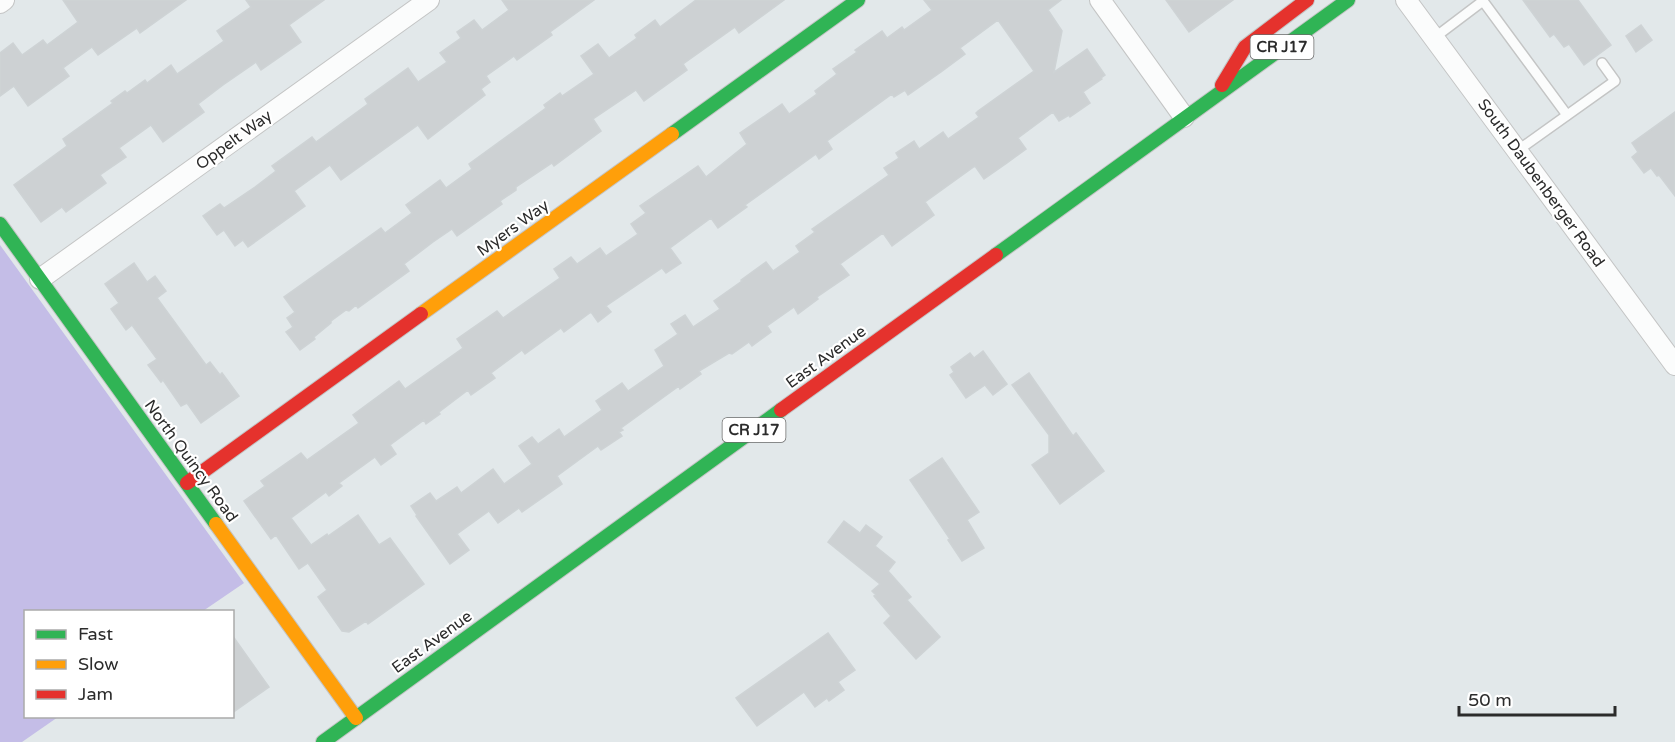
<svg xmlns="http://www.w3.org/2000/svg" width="1675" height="742" font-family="'Varela Round',sans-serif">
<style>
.green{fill:#c4bde7}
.building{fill:#cdd1d3;stroke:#ced3d5;stroke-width:1.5}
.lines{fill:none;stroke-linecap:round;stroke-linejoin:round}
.lane-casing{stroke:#c4c5c5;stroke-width:12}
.street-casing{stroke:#c4c5c5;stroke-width:22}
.fast-casing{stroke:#c4c5c5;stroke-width:16}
.slow-casing{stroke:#c4c5c5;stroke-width:16}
.jam-casing{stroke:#c4c5c5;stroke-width:16}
.lane{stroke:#fbfcfc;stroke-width:9}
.street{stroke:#fbfcfc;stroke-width:20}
.fast{stroke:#30b455;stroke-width:14}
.slow{stroke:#ff9f0a;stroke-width:14}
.jam{stroke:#e5322d;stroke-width:14}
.labels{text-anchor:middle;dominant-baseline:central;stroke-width:4.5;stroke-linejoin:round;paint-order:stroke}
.shield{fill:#fff;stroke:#6b6b6b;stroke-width:1.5}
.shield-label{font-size:15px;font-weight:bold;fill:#2b2b2b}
.street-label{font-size:16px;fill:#2b2b2b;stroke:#fff}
</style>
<rect width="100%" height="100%" fill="#e2e8ea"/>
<path class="green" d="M0,245L244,583L203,611L26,612V716L58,717L22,742H0Z"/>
<g class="building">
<path d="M63,0H186L140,33L137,28L98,55L92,47L63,68L69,76L28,106L14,86L0,96V53L13,43L22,55L43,40L47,45L78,22Z"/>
<path d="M246,0H324L289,25L301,42L261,70L256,62L223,85L198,104L204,112L163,142L151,125L119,148L126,157L100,175L106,183L66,212L62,207L41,222L14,185L67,146L63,139L113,103L111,101L125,91L127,93L145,80L147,83L171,65L177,74L224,41L217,31L251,7Z"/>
<path d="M502,0H594L550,32L552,35L517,60L514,56L486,76L490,82L481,89L485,95L428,139L418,125L341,180L330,165L294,191L305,206L248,247L243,240L235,246L224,230L217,235L203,216L220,204L224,208L255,187L276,171L272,166L312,137L316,142L368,104L365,99L408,68L418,82L447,62L440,53L461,38L457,32L474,20L482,30L509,10Z"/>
<path d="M696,0H784L739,33L735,27L683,64L687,70L644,101L636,90L593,119L601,131L554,166L552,163L516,187V190L500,201L502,204L457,236L452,229L433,242L404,264L409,271L358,308L356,305L349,311L346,310L331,321V323L314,337L315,339L300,350L286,332L293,327L287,318L295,312L284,297L381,228L385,233L412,213L406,205L440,180L446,188L472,169L469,164L546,108L544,105L560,93L562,96L594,74L581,56L598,44L609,58L637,38L635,35L655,20L660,27Z"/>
<path d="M924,0H1061L1048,10L1062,31L1054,72L1087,49L1105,75L1101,78L1102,79L1083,92L1090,103L1070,117L1069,115L1059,121L1053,112L1018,138L1026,149L1007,163L984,179L975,166L925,202L934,215L892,246L883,233L840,264L849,275L817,297L818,299L798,314L794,307L767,326L771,332L752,346L749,342L732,354L729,353L699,371L701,374L680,389L679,386L621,428L623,430L619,432L622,436L601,450L598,446L557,476L562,484L545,496L522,512L519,508L498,523L489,511L457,534L469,550L450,564L416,516L417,515L411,506L430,493L436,501L457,487L461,493L493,469L504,484L532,464L519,446L532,437L538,444L559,429L564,437L602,410L596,401L622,383L628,391L664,366L655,350L678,334L671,324L685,315L693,327L720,309L714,301L742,281L741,280L766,262L773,271L800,252L796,246L815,232L812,229L889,175L884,168L899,158L896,153L914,141L919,149L943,132L948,139L979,117L976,113L978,111L1034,71L998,20L960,48L965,54L941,72L908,95L905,90L894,97L892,94L827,141L832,149L819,159L816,154L745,205L747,207L718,228L711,218L670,248L681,263L666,273L662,268L606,306L611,312L598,322L591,312L564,332L561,328L525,354L522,350L491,373L495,378L471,395L468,390L439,412L440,414L426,424L424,420L390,445L396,454L381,465L375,457L339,483L342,486L329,496L326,492L291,518L311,545L327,534L328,536L358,515L379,545L390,538L424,584L368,624L366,621L349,632L342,631L318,597L327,590L308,563L299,569L276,535L271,539L244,501L265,486L261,481L301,453L307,460L359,423L353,415L399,381L405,389L463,348L457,339L497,311L503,318L560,278L554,269L571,257L577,264L600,248L606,256L638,234L631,224L646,213L640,206L698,166L706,177L747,144L740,133L782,104L789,114L817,94L815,91L837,74L833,69L857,52L855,50L882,31L887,38L902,27L904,30L932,10Z"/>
<path d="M1166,0H1233L1189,32Z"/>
<path d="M1523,0H1578L1611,45L1584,65L1569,44L1564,47L1554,34L1550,37Z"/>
<path d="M1641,25L1652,40L1636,52L1626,36Z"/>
<path d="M1675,112V196L1659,175L1657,176L1651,168L1644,173L1632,157L1638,152L1632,143Z"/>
<path d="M134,263L147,282L155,276L166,291L157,298L206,365L210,362L220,375L222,373L239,396L201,423L187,403L181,406L163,380L161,382L148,365L157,359L132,325L126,330L111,309L119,303L105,284Z"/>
<path d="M983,351L1007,384L993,395L985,385L966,398L950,375L954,372L951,367L970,353L974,358Z"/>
<path d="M1029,373L1073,436L1076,433L1104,471L1060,504L1032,465L1049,453V435L1012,385Z"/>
<path d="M942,458L979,512L967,520L984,548L962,561L948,540L950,539L910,480Z"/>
<path d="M844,521L860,533L866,525L882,537L875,546L895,562L888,571L911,597L907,600L940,637L916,659L884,623L891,616L874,596L876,595L872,591L880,584L828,542Z"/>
<path d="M828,633L855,670L838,682L844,690L829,701L827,698L815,707L804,692L757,726L736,698Z"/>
<path d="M232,635L269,687L232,713Z"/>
</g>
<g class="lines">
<g class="lane-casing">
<g id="lane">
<path d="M1434,38L1483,1L1567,115"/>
<path d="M1517,151L1615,81L1602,63"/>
</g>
</g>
<g class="street-casing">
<g id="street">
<path d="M1100,0L1184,117"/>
<path d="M1406,0L1675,365"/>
<path d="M0,3L4,0"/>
<path d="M40,279L429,0"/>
</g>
</g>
<g class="fast-casing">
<g id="fast">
<path d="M672,134L858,0"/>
<path d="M0,224L216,524"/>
<path d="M996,255L1348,0"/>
<path d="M323,742L781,410"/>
</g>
</g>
<g class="slow-casing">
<g id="slow">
<path d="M421,314L672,134"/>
<path d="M216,524L356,718"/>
</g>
</g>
<g class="jam-casing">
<g id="jam">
<path d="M1222,85L1245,47L1307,0"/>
<path d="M781,410L996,255"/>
<path d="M187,483L421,314"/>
</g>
</g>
<use href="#lane" class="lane"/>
<use href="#street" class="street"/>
<use href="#fast" class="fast"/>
<use href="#slow" class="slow"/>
<use href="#jam" class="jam"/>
</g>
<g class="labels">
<g class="shield">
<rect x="1250.5" y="35" width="63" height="24" rx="4.5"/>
<rect x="722.5" y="418" width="63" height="24" rx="4.5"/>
</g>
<g class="shield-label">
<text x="1282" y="47">CR J17</text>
<text x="754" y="430">CR J17</text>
</g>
<g class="street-label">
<text transform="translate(234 140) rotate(-36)">Oppelt Way</text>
<text transform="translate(1541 183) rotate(54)">South Daubenberger Road</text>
<text transform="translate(513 228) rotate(-36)">Myers Way</text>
<text transform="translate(826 357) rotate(-36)">East Avenue</text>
<text transform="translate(191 461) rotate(54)">North Quincy Road</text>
<text transform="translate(432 642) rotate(-36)">East Avenue</text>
</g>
</g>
<rect x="24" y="610" width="210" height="108" fill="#ffffff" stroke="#aaaaaa" stroke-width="1.5"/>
<rect x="36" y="630" width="30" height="9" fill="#30b455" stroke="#aaaaaa" stroke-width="1.5"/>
<text x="78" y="640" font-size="18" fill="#2b2b2b">Fast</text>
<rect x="36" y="660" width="30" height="9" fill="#ff9f0a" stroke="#aaaaaa" stroke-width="1.5"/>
<text x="78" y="670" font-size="18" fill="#2b2b2b">Slow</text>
<rect x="36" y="690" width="30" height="9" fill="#e5322d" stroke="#aaaaaa" stroke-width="1.5"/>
<text x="78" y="700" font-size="18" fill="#2b2b2b">Jam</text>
<path d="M1459 706v9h156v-9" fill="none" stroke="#2b2b2b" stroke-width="3"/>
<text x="1468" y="706" font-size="18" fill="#2b2b2b" stroke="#ffffff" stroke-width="4.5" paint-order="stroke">50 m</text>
</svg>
